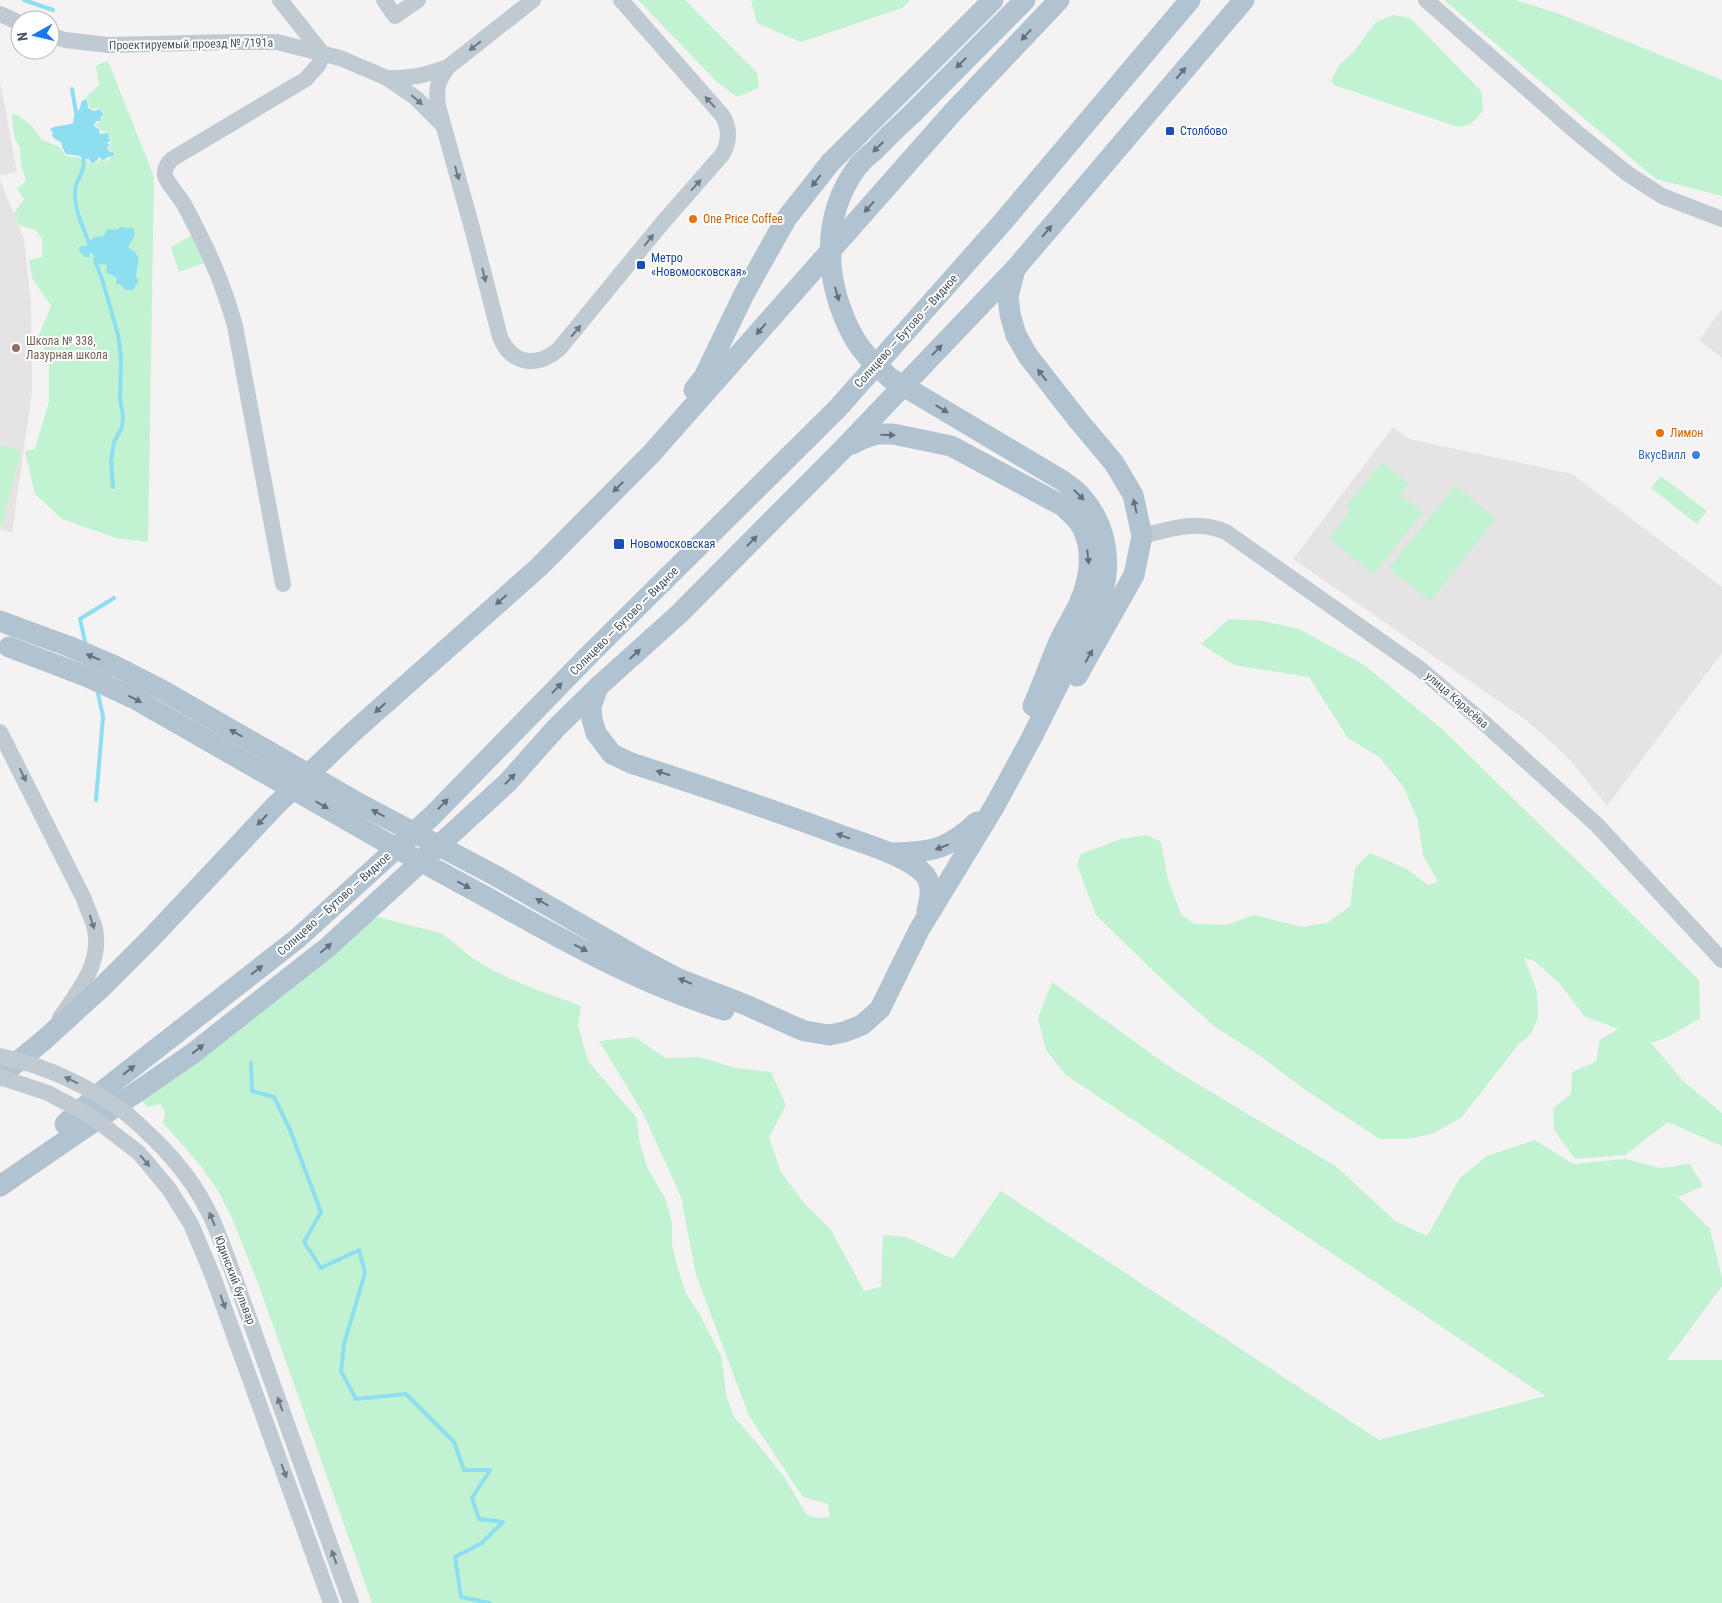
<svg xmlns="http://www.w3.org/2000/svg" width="1722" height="1603" font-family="'Roboto Condensed',sans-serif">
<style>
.education{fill:#e5e3e4}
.green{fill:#c1f2d2}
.water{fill:#8cdef0}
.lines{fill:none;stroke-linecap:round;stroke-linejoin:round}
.stream{stroke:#8cdef0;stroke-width:4}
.minor{stroke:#c0cad2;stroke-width:16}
.major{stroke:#b1c2d1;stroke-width:21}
.minor-bridge{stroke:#c0cad2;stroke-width:16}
.major-bridge{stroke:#b1c2d1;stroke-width:21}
.oneway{fill:#63717d}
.oneway2{fill:#6d7983}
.transit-dot{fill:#1a4fb4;stroke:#fff;stroke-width:2}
.food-dot{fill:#e8710a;stroke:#fff;stroke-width:2}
.education-dot{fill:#8d6e63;stroke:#fff;stroke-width:2}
.shop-dot{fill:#3f7fe0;stroke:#fff;stroke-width:2}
.labels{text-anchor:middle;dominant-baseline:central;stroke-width:4;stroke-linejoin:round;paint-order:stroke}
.street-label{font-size:12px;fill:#495661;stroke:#fff}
.transit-label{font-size:12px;fill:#164399;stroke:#fff;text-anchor:start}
.food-label{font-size:12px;fill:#c56008;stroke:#fff;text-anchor:start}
.education-label{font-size:12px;fill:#785e54;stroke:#fff;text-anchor:start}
.shop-label{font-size:12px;fill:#366cbe;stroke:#fff;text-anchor:end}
</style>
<rect width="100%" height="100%" fill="#f4f2f2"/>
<g class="education">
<path d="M0,81L17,172L0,175Z"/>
<path d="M0,180L24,239L31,303L32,393L12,532L0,529Z"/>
<path d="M1722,309V358L1699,340Z"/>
<path d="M1393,427L1409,439L1572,474L1722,587V653L1607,806L1570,760L1547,738L1523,718L1293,559Z"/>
</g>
<g class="green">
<path d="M638,0H685L757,73L759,88L737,97L717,82Z"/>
<path d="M751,0H910L902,8L801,42L757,23Z"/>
<path d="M1444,0H1515L1557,13L1722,80V196L1656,179Z"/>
<path d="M1393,15L1410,18L1482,92L1483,111L1470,125L1458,127L1334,85L1331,81L1340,64L1354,51L1376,22Z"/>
<path d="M108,61L154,177L148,542L116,538L62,519L35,494L25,451L35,449L49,401V358L38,337L51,306L32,278L29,260L42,257V239L36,230L19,225L14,213L24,199L17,189L26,180L21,165L20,148L14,137L12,114L19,116L32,126L42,140L60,147L66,156L80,158L81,160L89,161V163L95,164L101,159L104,162L115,155V152L110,151L108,148L111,145L110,142L113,139L109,138L107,132L102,131L96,125L98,122L102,121V118L105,114L100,108L93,109L89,107L88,99L86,97L99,85L96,67L99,64Z"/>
<path d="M194,234L207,262L179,272L171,247Z"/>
<path d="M0,445L21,451L1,527H0Z"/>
<path d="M1382,462L1409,484L1400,495L1423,513L1373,574L1329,538L1350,511L1346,507Z"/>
<path d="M1661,476L1707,511L1697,524L1651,488Z"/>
<path d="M1455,486L1496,519L1430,601L1389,568Z"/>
<path d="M1229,619L1263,621L1299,629L1364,665L1442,729L1699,980L1700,1018L1668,1037L1651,1043L1683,1081L1722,1113V1146L1668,1122L1625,1155L1575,1159L1554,1130L1553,1108L1571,1094L1572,1072L1596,1062L1600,1040L1618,1029L1584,1016L1560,984L1533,960L1524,958L1537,991L1538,1017L1531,1034L1518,1045L1461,1118L1432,1134L1407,1139H1380L1304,1089L1259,1055L1214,1026L1151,969L1096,915L1077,865L1081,854L1121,839L1147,835L1161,842L1168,880L1181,914L1194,924L1226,925L1254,915L1302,927L1327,923L1350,906L1355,868L1370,853L1407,869L1428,885L1438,882L1423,855L1418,820L1403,786L1379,757L1348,738L1309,677L1234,665L1201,644Z"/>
<path d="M374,916L440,933C454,941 464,953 477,961C509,981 546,993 581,1006L578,1026L588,1061L636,1117L640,1144L647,1167L666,1200L672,1224V1244L675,1258L686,1294L700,1315L721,1356L727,1398L734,1417L752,1437L785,1478L806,1514L815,1518L830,1517L828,1504L803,1497L749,1416L696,1275L681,1197L643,1113L599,1041L635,1037L665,1058L700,1057L735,1068L771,1072L786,1105L769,1137L781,1172L805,1204L831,1230L864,1291L881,1287L883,1235L906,1237L953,1259L1001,1191L1379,1440L1545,1396L1066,1075L1046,1050L1038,1018L1052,982L1171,1068L1337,1167L1395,1221L1427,1236L1460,1178L1487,1156L1535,1140L1573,1164L1626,1159L1660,1168L1690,1164L1703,1186L1678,1197L1710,1229L1722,1279V1286L1667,1360H1722V1603H372L259,1286L232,1218L218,1191L200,1165L163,1123C165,1115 167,1110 160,1104L148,1107L137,1097Z"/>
</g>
<g class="water">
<path d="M86,99L87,100L88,108L94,111L100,109L104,115L101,117V121H96L94,126L99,129L100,134L108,133L109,139H112L107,143L110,145L107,148L109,151L115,153L113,156L106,158L104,161L99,157L97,161H95V163H91L89,159H82L80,156L66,154L62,147L61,142L56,140L52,136L53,133L50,129C55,125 66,126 73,123L74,116C78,112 81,108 81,102Z"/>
<path d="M120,227L133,228L135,235L128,247C145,258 136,262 136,278L139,280L133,290H126L120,284H116L117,278L108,273H106L107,266L105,264C95,266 96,260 92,253H89L90,257H85L79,250V247L90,245V241L95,237L104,236L107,229L118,230Z"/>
</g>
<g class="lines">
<g class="stream">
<path d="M24,0L53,10"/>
<path d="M72,89L77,118"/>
<path d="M83,155C84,162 84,168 81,174C80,178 77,181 76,184C71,205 84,229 91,248"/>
<path d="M95,260L103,282L118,335L121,358L120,399L123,416L122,427L114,442L111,461L113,487"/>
<path d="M86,646L80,619L114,598"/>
<path d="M96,800L103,717L97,689"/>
<path d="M251,1063L252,1091L274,1097L290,1130L321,1212L304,1242L321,1268L359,1250L365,1273L344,1344L341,1371L356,1399L406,1394L454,1442L464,1470H490L472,1498L479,1519L503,1522L482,1543L455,1557L461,1597L489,1603"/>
</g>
<g class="minor">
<path d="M280,0L322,53L319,64L306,79L172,159C167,164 164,169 165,176C167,183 182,199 186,208C207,248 223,282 235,326L283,584"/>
<path d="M384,0L395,16L418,0"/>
<path d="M533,0L448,67C437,82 436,88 438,106L472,228L500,337C512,365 537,368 559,349L664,221L722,155C730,141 730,128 722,115L621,0"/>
<path d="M1426,0L1575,131L1628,174L1662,196L1722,219"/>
<path d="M0,14L20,23"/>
<path d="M50,35L65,40L108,45L233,42H277L340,58L387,78L416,98L442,124"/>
<path d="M387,78C410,79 426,75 448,67"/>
<path d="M1142,536C1171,529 1197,519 1226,532L1419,668L1483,722L1597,825L1722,960"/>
<path d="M0,732L84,899C87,908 91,917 94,925C104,961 79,990 60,1018"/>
<path d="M127,1114C159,1142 189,1172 208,1211C217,1228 223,1247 230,1265L351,1603"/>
<path d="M108,1129L139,1153L169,1189L191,1224L212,1274L331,1603"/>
</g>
<g class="major">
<path d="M913,113L1025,0"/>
<path d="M1015,269L1008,296L1010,314L1016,335L1028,356L1078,420L1114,463L1133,495L1142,536L1134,575L1077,676"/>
<path d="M694,390L704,377L744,294L786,219L830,163L993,0"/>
<path d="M852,444L862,439L876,434H893L951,446L1063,506C1070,513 1079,520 1083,529C1094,553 1089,581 1079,604C1073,617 1065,629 1059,642C1050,663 1042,685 1033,706"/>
<path d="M0,621L16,627"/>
<path d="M598,687L591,706L592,719L596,733L612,754L631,763C702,786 773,810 843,836C865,844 910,857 925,875C933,886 930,899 927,911"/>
<path d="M892,853C932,852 947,850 977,822"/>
<path d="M498,877L641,959L679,979L746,1005L795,1027L805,1031L829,1035L844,1032L862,1025L880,1009L919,930L994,807L1031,739L1093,615"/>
<path d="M488,898C564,941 641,984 724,1010"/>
<path d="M0,1076L44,1040L101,988L153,936L276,805L353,732L539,567L652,453L953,112L1059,0"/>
<path d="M65,1124L105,1089L298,938L433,815L591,653L838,408L1001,224L1190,0"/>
<path d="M0,1186L192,1054L328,947L508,782L556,728L599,686L679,614L843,449L1015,269L1244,0"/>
</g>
<g class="minor-bridge">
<path d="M0,1056C47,1066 89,1086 127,1114"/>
<path d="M0,1077L48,1093L87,1114L108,1129"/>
</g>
<g class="major-bridge">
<path d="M913,113C900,125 887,137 875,150C869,155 863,160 858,166C820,216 824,282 853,336C862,353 876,365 890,378L1063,481C1069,486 1076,490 1081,496C1104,521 1112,557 1103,590C1101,599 1097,607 1093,615"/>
<path d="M16,627L68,646L117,667L162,690L360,804L498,877"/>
<path d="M9,647L88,677L135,699L387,843L488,898"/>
</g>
</g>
<defs><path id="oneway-solid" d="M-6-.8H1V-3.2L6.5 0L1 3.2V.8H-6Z" transform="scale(1.25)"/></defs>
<g class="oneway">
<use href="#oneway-solid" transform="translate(1026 35) rotate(133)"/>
<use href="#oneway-solid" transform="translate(961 63) rotate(134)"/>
<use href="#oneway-solid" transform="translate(1181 73) rotate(-50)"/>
<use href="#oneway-solid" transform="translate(878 147) rotate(136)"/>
<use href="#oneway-solid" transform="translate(816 181) rotate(128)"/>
<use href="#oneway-solid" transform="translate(869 207) rotate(132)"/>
<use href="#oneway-solid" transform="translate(1047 231) rotate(-50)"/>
<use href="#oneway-solid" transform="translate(837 294) rotate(74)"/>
<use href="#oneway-solid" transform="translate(761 329) rotate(131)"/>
<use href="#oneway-solid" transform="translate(937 350) rotate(-46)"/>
<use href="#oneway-solid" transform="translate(1042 375) rotate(-128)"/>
<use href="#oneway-solid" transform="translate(942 409) rotate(31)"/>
<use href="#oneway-solid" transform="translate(888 435) rotate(2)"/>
<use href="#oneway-solid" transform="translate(618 487) rotate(135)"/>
<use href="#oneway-solid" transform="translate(1079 495) rotate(46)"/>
<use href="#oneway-solid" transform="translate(1135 506) rotate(-103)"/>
<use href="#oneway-solid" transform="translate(752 541) rotate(-45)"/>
<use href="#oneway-solid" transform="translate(1088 557) rotate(84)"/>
<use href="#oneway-solid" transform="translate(501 600) rotate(139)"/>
<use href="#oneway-solid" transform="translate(635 654) rotate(-42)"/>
<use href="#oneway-solid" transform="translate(1089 656) rotate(-61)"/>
<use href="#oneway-solid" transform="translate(93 657) rotate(-157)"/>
<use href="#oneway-solid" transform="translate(557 688) rotate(-46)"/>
<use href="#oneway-solid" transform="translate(135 699) rotate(27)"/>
<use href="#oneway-solid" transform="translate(380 708) rotate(138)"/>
<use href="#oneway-solid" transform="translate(236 733) rotate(-150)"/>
<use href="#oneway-solid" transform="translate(663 773) rotate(-162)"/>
<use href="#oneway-solid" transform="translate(510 779) rotate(-46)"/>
<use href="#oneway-solid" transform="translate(443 804) rotate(-46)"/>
<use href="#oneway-solid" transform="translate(322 805) rotate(30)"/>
<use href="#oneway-solid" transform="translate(378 813) rotate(-152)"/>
<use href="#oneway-solid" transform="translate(262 820) rotate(133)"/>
<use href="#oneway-solid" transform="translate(843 836) rotate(-160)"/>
<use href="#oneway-solid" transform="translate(942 847) rotate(159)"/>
<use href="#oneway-solid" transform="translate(464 885) rotate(29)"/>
<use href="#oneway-solid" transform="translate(542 902) rotate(-150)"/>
<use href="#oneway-solid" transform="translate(326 948) rotate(-40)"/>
<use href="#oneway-solid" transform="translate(581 948) rotate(27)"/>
<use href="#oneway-solid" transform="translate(257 970) rotate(-38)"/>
<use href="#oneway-solid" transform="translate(685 981) rotate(-158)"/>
<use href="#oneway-solid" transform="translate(198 1049) rotate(-38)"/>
<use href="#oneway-solid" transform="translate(129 1070) rotate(-38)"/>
</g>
<g class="oneway2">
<use href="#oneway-solid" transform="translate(475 46) rotate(142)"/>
<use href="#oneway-solid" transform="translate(417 100) rotate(41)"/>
<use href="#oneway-solid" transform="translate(710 102) rotate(-133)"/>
<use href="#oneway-solid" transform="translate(457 173) rotate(74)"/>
<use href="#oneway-solid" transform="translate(696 185) rotate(-48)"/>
<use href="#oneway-solid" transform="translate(649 240) rotate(-51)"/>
<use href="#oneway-solid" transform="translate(484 275) rotate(76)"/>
<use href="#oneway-solid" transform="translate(576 331) rotate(-50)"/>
<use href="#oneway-solid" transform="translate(23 775) rotate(64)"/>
<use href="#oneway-solid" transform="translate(92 922) rotate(72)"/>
<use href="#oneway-solid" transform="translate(71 1080) rotate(-154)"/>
<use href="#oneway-solid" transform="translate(145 1161) rotate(50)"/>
<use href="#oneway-solid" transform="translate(212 1219) rotate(-112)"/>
<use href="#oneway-solid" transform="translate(223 1302) rotate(70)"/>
<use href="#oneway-solid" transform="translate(280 1404) rotate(-110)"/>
<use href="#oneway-solid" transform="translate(284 1471) rotate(70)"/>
<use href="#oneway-solid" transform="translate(334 1557) rotate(-110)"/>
</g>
<g class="transit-dot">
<rect x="1165" y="126" width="10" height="10" rx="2.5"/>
<rect x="636" y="260" width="10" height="10" rx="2.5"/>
<rect x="613" y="538" width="12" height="12" rx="2.5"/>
</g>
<g class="food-dot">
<circle cx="693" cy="219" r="5"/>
<circle cx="1660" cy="433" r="5"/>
</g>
<circle class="education-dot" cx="16" cy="348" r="5"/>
<circle class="shop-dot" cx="1696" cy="455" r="5"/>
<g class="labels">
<g class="street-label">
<text transform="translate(191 44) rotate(-1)">Проектируемый проезд № 7191а</text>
<text transform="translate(906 331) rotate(-48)">Солнцево — Бутово — Видное</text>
<text transform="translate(624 621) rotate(-45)">Солнцево — Бутово — Видное</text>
<text transform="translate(1457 700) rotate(41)">улица Карасёва</text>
<text transform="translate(334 904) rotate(-42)">Солнцево — Бутово — Видное</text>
<text transform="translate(235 1280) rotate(69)">Юдинский бульвар</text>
</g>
<g class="transit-label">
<text x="1180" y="131">Столбово</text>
<text x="651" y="258">Метро<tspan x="651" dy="14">«Новомосковская»</tspan></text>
<text x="630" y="544">Новомосковская</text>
</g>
<g class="food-label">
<text x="703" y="219">One Price Coffee</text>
<text x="1670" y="433">Лимон</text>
</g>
<g class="education-label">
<text x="26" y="341">Школа № 338,<tspan x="26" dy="14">Лазурная школа</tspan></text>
</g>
<g class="shop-label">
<text x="1686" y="455">ВкусВилл</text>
</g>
</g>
<g transform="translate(35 35) rotate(262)"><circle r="24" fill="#ffffff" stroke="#b6bbc0"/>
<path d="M0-4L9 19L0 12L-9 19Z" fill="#1379ed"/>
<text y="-8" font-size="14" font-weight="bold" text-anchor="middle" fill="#495661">N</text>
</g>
</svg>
